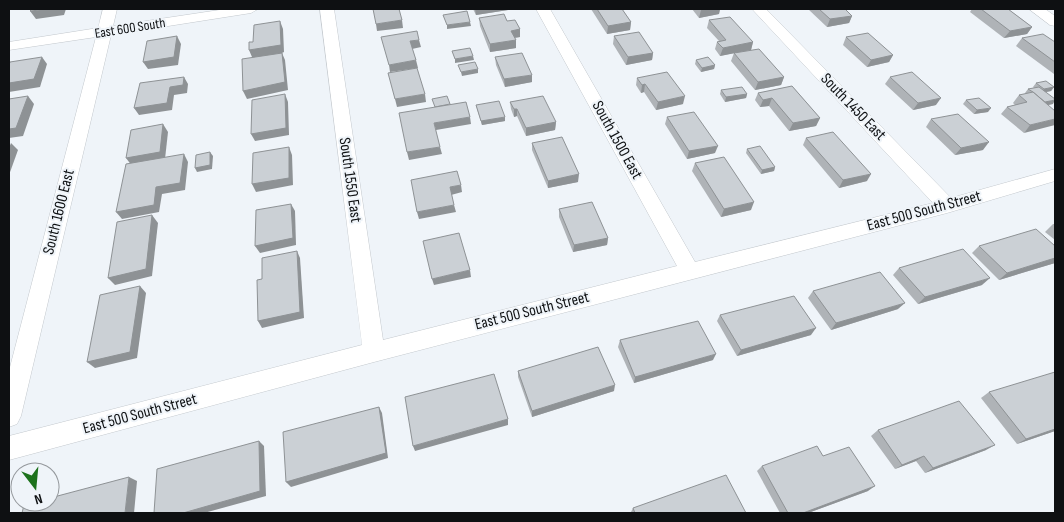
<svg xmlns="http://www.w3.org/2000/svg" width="1064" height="522" font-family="'Sofia Sans Condensed',sans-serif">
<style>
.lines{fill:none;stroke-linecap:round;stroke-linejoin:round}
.minor-casing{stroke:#c3c8cd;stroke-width:1}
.minor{fill:#fff;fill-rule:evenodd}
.wall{fill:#afb3b7}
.shaded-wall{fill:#8e9295}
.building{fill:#cbd0d5;stroke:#8e9295}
.labels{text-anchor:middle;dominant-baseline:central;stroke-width:4;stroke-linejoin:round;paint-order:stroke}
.far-street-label{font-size:14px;fill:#0e1012;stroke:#eff4f9}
.street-label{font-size:16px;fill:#0e1012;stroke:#eff4f9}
</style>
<rect width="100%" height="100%" fill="#eff4f9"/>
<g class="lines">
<g class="minor-casing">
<g id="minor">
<path d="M103,9H117L113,26L226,9H258L251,13L111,35L21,416L17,424L9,427V371L96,37L9,50V42L98,28Z"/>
<path d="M320,9H334L383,340L677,266L536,9H550L695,262L933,203L752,9H766L951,198L1055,169V181L947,213L374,362L9,460V436L362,345Z"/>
<path d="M1029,9H1045L1055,16V26L1050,25Z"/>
</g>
</g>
<use href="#minor" class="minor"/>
</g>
<g class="wall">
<path d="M473,9H507L508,10L476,15Z"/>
<path d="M591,9H622L631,22L630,30L607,34Z"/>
<path d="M692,9H720L719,14L699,18Z"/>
<path d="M808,9H845L852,16L849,23L827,27Z"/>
<path d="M972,9H1008L1032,27L1027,34L1004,38L970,12Z"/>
<path d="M479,18L507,21L520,29V37L515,38L516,48L490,52L480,26Z"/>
<path d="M709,20L753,42L751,50L784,77L781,85L755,90L731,61L734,53L720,56L715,49L717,42L719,41L707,28Z"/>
<path d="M614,36L653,53L652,60L626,65L613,44Z"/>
<path d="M846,37L893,55L889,62L867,67L843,45Z"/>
<path d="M1022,38L1055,42V74H1054L1016,46Z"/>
<path d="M495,57L532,82L505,87L496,65Z"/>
<path d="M696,60L715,65L714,69L701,72L695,64Z"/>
<path d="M890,77L936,105L913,110L885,84Z"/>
<path d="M637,78L683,104L656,110L644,92L641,93L636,85Z"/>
<path d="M1036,83L1054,87L1051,91L1046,92L1053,104L1048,105L1024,133L1001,114L1007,107L1015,105L1013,103L1019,95L1026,94L1025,93L1028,89L1034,88L1033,87Z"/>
<path d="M792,86L820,118L816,126L789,131L769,106L760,107L755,100L758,93Z"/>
<path d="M721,90L747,94L746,98L725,102L720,94Z"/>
<path d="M966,100L988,112L974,114L963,104Z"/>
<path d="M510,102L556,122L555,130L526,136L517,116L514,117L511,109Z"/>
<path d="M476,105L505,121L482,125L477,109Z"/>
<path d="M667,117L715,153L687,159L665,124Z"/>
<path d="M931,119L983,150L955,155L926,127Z"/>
<path d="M806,138L867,181L839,188L803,145Z"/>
<path d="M532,143L578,182L548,188L532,150Z"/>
<path d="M747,149L775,167L774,171L761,174L746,153Z"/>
<path d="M695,163L751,210L721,217L692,171Z"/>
<path d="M559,209L608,238L607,245L573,252L559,217Z"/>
<path d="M1053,224H1055V240L1045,232Z"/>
<path d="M979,246H1055V263L999,280L972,253Z"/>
<path d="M899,268L982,285L918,304L893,275Z"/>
<path d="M813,291L898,309L831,330L808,298Z"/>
<path d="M720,315L811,335L737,356L717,321Z"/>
<path d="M620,340L713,360L634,383L618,347Z"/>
<path d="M518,371L614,391L532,417L518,377Z"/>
<path d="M989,392L1055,431L1017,444L981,398Z"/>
<path d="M878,430L986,450L925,473L916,461L895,469L871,436Z"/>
<path d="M823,456L868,491L808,513H780L757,471L762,466Z"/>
<path d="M633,508L746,513H631V512Z"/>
</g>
<g class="shaded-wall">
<path d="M50,9H66L64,15L36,19L30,11Z"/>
<path d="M475,9H507L508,10L476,15Z"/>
<path d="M708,9H720L719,14L699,18L701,10Z"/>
<path d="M852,16L849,23L827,27L830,19Z"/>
<path d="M402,20L403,28L377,31L376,24Z"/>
<path d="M280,21L283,29L284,52L282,53L285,60L288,90L247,99L243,91L252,57L249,50Z"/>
<path d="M470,22L471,26L447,29V25Z"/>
<path d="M631,22L630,30L607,34L608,26Z"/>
<path d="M1032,27L1027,34L1004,38L1010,31Z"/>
<path d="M520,29V37L512,38L511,31Z"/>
<path d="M177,36L181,44L178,65L148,69L143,62Z"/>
<path d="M419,40L421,47L412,49L410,41Z"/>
<path d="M516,40V48L490,52V44Z"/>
<path d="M753,42L751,50L720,56L723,48Z"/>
<path d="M653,53L652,60L626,65L628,57Z"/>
<path d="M893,55L889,62L867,67L871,60Z"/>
<path d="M473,56L474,60L455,63V59Z"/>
<path d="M42,57L47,64L40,87L9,92V83Z"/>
<path d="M416,60L418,68L390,72L389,65Z"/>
<path d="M715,65L714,69L701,72L702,68Z"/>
<path d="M478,69V73L462,76L461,72Z"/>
<path d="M532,75V82L505,87L504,79Z"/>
<path d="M184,77L188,84L187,93L174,95L172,110L139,115L134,108L170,87Z"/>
<path d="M784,77L781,85L755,90L758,82Z"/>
<path d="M645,84L644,92L641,93L642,85Z"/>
<path d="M1054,87L1051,91L1041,93L1044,89Z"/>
<path d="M285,94L288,102L289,135L255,141L251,134Z"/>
<path d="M425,94L426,102L397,107L395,99Z"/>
<path d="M747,94L746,98L725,102L726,97Z"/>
<path d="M28,96L34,104L23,136L9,138V129Z"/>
<path d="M685,96L683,104L656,110L658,102Z"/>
<path d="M772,98L769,106L760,107L763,100Z"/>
<path d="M941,98L936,105L913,110L918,103Z"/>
<path d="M1055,100L1053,104L1042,106L1045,102Z"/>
<path d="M991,108L988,112L974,114L977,110Z"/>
<path d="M514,109H517V116L514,117Z"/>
<path d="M470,117L471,124L436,130L434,123Z"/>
<path d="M505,117V121L482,125L481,121Z"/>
<path d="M820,118L816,126L789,131L793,123Z"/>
<path d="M1055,119V125L1024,133L1030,125Z"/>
<path d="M556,122L555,130L526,136V128Z"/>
<path d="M163,124L168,132L165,159L132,166L126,158Z"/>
<path d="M989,142L983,150L955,155L961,148Z"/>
<path d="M11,143L18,150L9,175V148Z"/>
<path d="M718,146L715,153L687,159L689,151Z"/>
<path d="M289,147L292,155L293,185L256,192L252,184Z"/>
<path d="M440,147L442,154L409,160L407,152Z"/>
<path d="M210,152L213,156L212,169L197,172L195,168Z"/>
<path d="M184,154L188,162L185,190L162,194L159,212L122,219L116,212L156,187Z"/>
<path d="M775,167L774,171L761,174L762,170Z"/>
<path d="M579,174L578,182L548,188V181Z"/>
<path d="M871,174L867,181L839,188L843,180Z"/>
<path d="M461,185L462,192L451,195L450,187Z"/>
<path d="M754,202L751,210L721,217L724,209Z"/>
<path d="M291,204L295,211L296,245L260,253L255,246Z"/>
<path d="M454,205L456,212L419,219L417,212Z"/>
<path d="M152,215L158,223L152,276L115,285L108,278Z"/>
<path d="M608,238L607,245L573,252L574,245Z"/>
<path d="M297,251L300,258L304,318L262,328L258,321Z"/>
<path d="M1055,258V263L999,280L1007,273Z"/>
<path d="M470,270L471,277L434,285L432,279Z"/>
<path d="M990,278L982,285L918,304L925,297Z"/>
<path d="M140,286L146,293L137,358L95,368L87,362Z"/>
<path d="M905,303L898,309L831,330L836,323Z"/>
<path d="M816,328L811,335L737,356L741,350Z"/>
<path d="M716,354L713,360L634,383L635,377Z"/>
<path d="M615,385L614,391L532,417V411Z"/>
<path d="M379,407L382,413L388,458L291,487L286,482Z"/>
<path d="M508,419V425L415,451L413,446Z"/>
<path d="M1055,429V431L1017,444L1026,439Z"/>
<path d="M259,441L264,446L266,496L204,513H183Z"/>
<path d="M995,445L986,450L925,473L933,468Z"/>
<path d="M924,456L916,461L895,469L902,465Z"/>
<path d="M129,477L137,481L134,513H125Z"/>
<path d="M875,486L868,491L808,513H803Z"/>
</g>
<g class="building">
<path d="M32,9H50L30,11Z"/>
<path d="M373,9H399L402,20L376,24Z"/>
<path d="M597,9H622L631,22L608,26Z"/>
<path d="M819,9H845L852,16L830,19Z"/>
<path d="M981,9H1008L1032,27L1010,31Z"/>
<path d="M467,11L470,22L447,25L443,15Z"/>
<path d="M504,14L507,21L515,20L520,29L511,31L516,40L490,44L479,18Z"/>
<path d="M730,17L753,42L723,48L717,42L726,40L709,20Z"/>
<path d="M280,21L281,45L249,50V42H253L254,25Z"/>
<path d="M417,31L419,40L410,41L416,60L389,65L381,37Z"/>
<path d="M639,32L653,53L628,57L614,36Z"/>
<path d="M868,33L893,55L871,60L846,37Z"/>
<path d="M1043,34L1055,42V62L1022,38Z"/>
<path d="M177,36L174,57L143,62L147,41Z"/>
<path d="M470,48L473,56L455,59L452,51Z"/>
<path d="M759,49L784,77L758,82L734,53Z"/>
<path d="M282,53L285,82L243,91L242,59Z"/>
<path d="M522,53L532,75L504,79L495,57Z"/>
<path d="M42,57L34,79L9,83V65L10,62Z"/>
<path d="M708,57L715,65L702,68L696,60Z"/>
<path d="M475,62L478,69L461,72L458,65Z"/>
<path d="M417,68L425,94L395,99L388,73Z"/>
<path d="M667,72L685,96L658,102L645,84L642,85L637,78Z"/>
<path d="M912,72L941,98L918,103L890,77Z"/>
<path d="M184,77L183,85L170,87L167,103L134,108L140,83Z"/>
<path d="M1046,81L1054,87L1044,89L1036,83Z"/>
<path d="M792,86L820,118L793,123L772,98L763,100L758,93Z"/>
<path d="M742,87L747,94L726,97L721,90Z"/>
<path d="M1039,87L1055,99V100L1045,102L1033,92L1028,89Z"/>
<path d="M1033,92L1055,111V119L1030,125L1007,107L1027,102L1019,95Z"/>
<path d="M285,94L286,128L251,134L252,100Z"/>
<path d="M28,96L16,128L9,129V99Z"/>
<path d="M447,96L450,104L435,107L432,99Z"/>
<path d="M543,96L556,122L526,128L517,109H514L510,102Z"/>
<path d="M979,98L991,108L977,110L966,100Z"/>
<path d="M499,101L505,117L481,121L476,105Z"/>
<path d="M466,102L470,117L434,123L440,147L407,152L399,113Z"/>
<path d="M694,112L718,146L689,151L667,117Z"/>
<path d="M958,114L989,142L961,148L931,119Z"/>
<path d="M163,124L160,152L126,158L131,130Z"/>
<path d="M833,132L871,174L843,180L806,138Z"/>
<path d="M562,137L579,174L548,181L532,143Z"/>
<path d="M760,146L775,167L762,170L747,149Z"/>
<path d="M289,147V178L252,184L253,153Z"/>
<path d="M210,152V165L195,168L196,155Z"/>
<path d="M184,154L180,183L156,187L154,205L116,212L126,164Z"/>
<path d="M724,157L754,202L724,209L695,163Z"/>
<path d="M457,171L461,185L450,187L454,205L417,212L411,180Z"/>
<path d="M592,202L608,238L574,245L559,209Z"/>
<path d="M291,204L293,238L255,246L256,210Z"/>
<path d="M152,215L146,269L108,278L117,222Z"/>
<path d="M1036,229L1055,246V258L1007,273L979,246Z"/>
<path d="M459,233L470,270L432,279L423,241Z"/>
<path d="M963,249L990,278L925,297L899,268Z"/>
<path d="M297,251L300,312L258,321L257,280L262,279V258Z"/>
<path d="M880,272L905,303L836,323L813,291Z"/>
<path d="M140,286L130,352L87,362L100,295Z"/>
<path d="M794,296L816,328L741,350L720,315Z"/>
<path d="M698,321L716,354L635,377L620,340Z"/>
<path d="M598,347L615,385L532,411L518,371Z"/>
<path d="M1055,372V429L1026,439L989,392Z"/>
<path d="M494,374L508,419L413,446L405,397Z"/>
<path d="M959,401L995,445L933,468L924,456L902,465L878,430Z"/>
<path d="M379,407L386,453L286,482L283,432Z"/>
<path d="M259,441L260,491L183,513H154L157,469Z"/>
<path d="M817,446L823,456L849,447L875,486L803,513H788L762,466Z"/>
<path d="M726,475L746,513H635L633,508Z"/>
<path d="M129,477L125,513H22L24,505L36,502H50V498Z"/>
</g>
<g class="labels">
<g class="far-street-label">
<text transform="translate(130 28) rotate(-9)">East 600 South</text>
</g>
<g class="street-label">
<text transform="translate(853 107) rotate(46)">South 1450 East</text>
<text transform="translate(617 140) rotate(61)">South 1500 East</text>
<text transform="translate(350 180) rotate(82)">South 1550 East</text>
<text transform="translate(924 211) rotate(-15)">East 500 South Street</text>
<text transform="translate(59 212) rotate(-76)">South 1600 East</text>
<text transform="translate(532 311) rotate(-14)">East 500 South Street</text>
<text transform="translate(140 414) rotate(-15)">East 500 South Street</text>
</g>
</g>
<rect width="1064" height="522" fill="none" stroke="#0e1012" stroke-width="20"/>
<g transform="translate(35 487) rotate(164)"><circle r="24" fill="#eff4f9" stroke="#95999d"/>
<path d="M0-4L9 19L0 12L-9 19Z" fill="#1d721c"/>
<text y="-8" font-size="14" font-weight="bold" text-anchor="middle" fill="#0e1012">N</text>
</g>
</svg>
